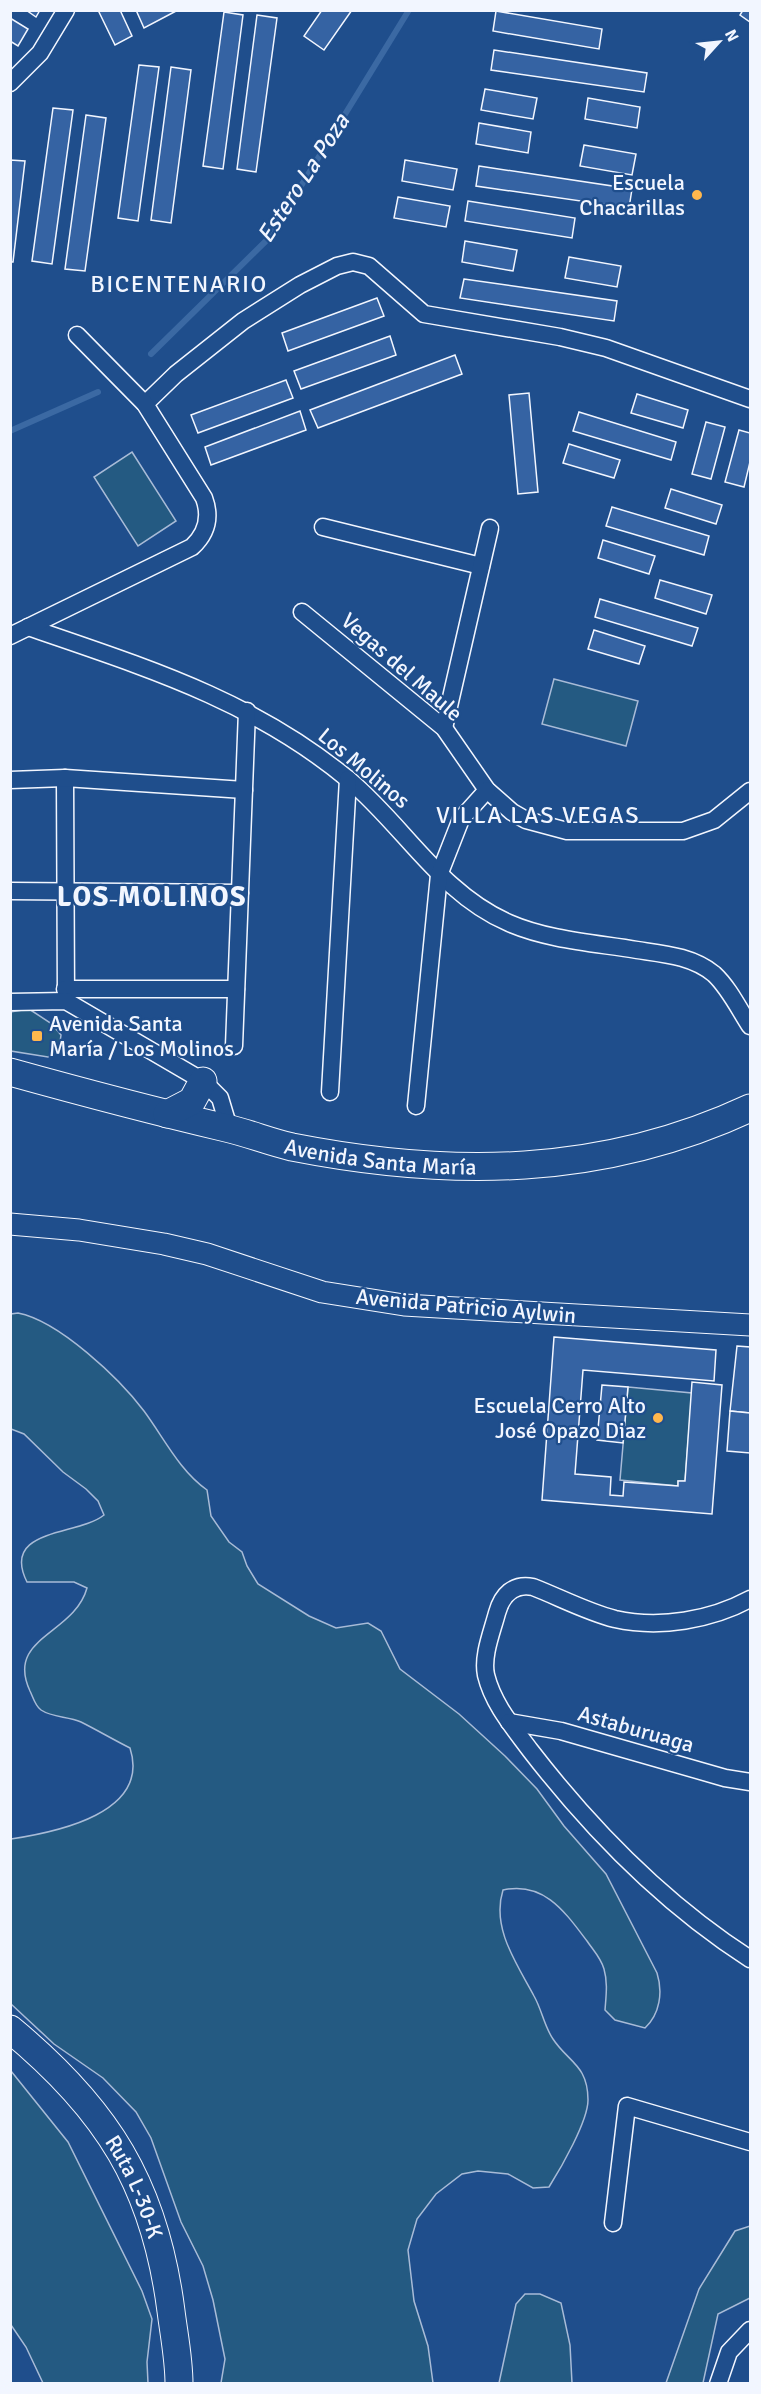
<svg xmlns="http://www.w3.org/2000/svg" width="761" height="2394" font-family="Signika,sans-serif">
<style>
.green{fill:#245a82;stroke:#a8bbd7;stroke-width:1.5}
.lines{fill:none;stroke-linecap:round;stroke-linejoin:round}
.stream{stroke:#3b69a3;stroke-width:6}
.building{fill:#3563a3;stroke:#f2f6ff;stroke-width:1.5}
.minor-casing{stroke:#f2f6ff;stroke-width:19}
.tertiary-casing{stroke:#f2f6ff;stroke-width:23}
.primary-casing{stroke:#f2f6ff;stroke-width:29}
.minor{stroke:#1f4e8c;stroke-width:16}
.tertiary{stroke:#1f4e8c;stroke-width:21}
.primary{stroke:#1f4e8c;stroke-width:27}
.poi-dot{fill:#ffb74d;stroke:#1f4e8c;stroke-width:2}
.labels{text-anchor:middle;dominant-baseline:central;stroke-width:4.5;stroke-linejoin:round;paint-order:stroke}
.poi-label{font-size:22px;fill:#f2f6ff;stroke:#1f4e8c;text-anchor:end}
.street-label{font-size:22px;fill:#f2f6ff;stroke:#1f4e8c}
.water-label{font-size:24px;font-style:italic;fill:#f2f6ff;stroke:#1f4e8c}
.neighbourhood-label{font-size:24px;letter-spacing:1.5px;fill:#f2f6ff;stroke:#1f4e8c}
.district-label{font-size:28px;font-weight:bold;letter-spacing:1.5px;fill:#f2f6ff;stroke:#1f4e8c}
</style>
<rect width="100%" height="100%" fill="#1f4e8c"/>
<g class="green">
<path d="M132,452L176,521L138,546L94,477Z"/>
<path d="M554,679L638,701L626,746L542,724Z"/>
<path d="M29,1009L52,1024L61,1035L59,1049L48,1057L11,1051L10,1012Z"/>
<path d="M18,1313C59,1321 119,1378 144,1411C164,1438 179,1470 207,1490L211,1516L229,1542L242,1552L247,1566L258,1584L309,1616L336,1628L368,1623L381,1631L400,1669L459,1714L505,1756L537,1789L564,1826L606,1874L657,1973C663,1992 660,2014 645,2028L615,2020L605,2010C606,1996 608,1983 604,1969C601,1958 593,1950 587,1941C565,1912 544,1881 503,1890C491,1928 517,1964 534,1996C542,2010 544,2026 553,2039C568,2062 588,2065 588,2100C588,2121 561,2168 549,2187L533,2188L508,2174L478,2171L462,2174L436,2194L417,2219L408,2250L414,2301L428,2346L433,2383H221L225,2359L213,2300L203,2266L181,2222L151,2138L136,2112L103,2078L54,2044L11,2004V1839C57,1832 151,1813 130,1748C114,1740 97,1730 81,1722C68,1716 53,1718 41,1710C35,1706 33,1697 30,1691C5,1637 74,1635 87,1588L74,1582H27C0,1528 78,1536 104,1515L98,1501L86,1489L63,1472L24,1434L11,1429V1314Z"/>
<path d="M628,1387L692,1393L685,1481H678V1486L620,1480Z"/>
<path d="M11,2071L68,2142L142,2291L152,2319L147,2362L148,2383H43L26,2347L11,2325Z"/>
<path d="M750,2226V2298L718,2314L703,2383H666L699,2289L735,2231Z"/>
<path d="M525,2294H540L561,2303L570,2345L572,2383H499L516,2304Z"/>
</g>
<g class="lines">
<g class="stream">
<path d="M151,354L269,238L409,10"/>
<path d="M10,431L98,392"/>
</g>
</g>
<g class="building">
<path d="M26,10H40L36,17Z"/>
<path d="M98,10H120L132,36L115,45Z"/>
<path d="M136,10H178L144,28Z"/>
<path d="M322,10H352L324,50L304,36Z"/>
<path d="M743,10H750V22L740,15Z"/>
<path d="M496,11L602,29L599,49L493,31Z"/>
<path d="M224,12L243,15L223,169L203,166Z"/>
<path d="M257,15L277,18L256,172L237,169Z"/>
<path d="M10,18L28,29L18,46L10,41Z"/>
<path d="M494,50L647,73L644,92L491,70Z"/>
<path d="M139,65L159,67L138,221L118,218Z"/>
<path d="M171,67L191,70L171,223L151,220Z"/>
<path d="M485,89L537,98L533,119L481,110Z"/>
<path d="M588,98L640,107L637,128L585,119Z"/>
<path d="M53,108L73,110L52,264L32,261Z"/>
<path d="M86,115L106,118L85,271L65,269Z"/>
<path d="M479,123L531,132L528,153L476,144Z"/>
<path d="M584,145L636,154L632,175L580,166Z"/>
<path d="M10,160L25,161L13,262H10Z"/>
<path d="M405,160L457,169L453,190L402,181Z"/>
<path d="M479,166L632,189L629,208L476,186Z"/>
<path d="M398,197L450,206L446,227L394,218Z"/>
<path d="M468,201L575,218L572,238L465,221Z"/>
<path d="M465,241L517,250L513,271L462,262Z"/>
<path d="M569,257L621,266L617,287L565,278Z"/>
<path d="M464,279L617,301L614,321L460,298Z"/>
<path d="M377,298L384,316L288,351L282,333Z"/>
<path d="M390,336L396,355L301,389L294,371Z"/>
<path d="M455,355L462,374L318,428L310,410Z"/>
<path d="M286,380L293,398L198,433L191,415Z"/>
<path d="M529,393L538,492L518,494L509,395Z"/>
<path d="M637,394L688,410L683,428L631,413Z"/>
<path d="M300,411L306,430L211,465L205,447Z"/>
<path d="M579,412L676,442L671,460L573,431Z"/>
<path d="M706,422L725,427L711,479L692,474Z"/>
<path d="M739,430L750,433V462L744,487L725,482Z"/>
<path d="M569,444L620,460L614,478L563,463Z"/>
<path d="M671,489L722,505L716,524L665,508Z"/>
<path d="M612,507L709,536L704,555L606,526Z"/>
<path d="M603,540L655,556L649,574L598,558Z"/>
<path d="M660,580L712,595L706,614L655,598Z"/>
<path d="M600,599L698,628L692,646L595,617Z"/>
<path d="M594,630L645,646L639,664L588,649Z"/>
<path d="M554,1337L716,1350L714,1381L583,1370L575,1474L611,1477L610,1495L623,1496L624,1482L678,1486V1481H685L692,1382L722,1385L712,1514L542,1500Z"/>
<path d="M737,1346L750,1347V1413L730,1411Z"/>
<path d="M602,1385L628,1387L623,1443L597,1440Z"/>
<path d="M730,1411L750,1413V1453L727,1451Z"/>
</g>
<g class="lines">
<g class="minor-casing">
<g id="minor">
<path d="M10,83L40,53L66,10"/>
<path d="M145,404L176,374L243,321L300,285L337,266L353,262L369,266L424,314L560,337L606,348L750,399"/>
<path d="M323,527L481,566"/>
<path d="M302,612L444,728L487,790L512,812L526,820L567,831H683L714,820L750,791"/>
<path d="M28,627C144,667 253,700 349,780C404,826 441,894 509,923C548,940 595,943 637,950C664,954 692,956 714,974C729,988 739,1009 750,1026"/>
<path d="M10,636L192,547C207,533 211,517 204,498L145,404L77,335"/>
<path d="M444,728L490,528"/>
<path d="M65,778L66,1001"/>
<path d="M10,780L65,778L244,790"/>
<path d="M10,891L240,893"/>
<path d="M65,989H236"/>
<path d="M10,1002L66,1001L203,1081L220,1098L229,1128"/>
<path d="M234,1046L247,711"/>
<path d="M330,1092L348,779"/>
<path d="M416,1106L439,875L461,819L487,790"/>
<path d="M750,1599C711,1620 660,1629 615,1619C587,1612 559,1597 533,1587C513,1583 502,1595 497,1613C492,1632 482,1656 486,1675C493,1704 513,1727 530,1750C591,1829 666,1905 750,1959"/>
<path d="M509,1722L561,1731L725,1778L750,1782"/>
<path d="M613,2223L627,2106L750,2142"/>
<path d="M718,2384L729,2352L750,2330"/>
</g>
</g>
<g class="tertiary-casing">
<path id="tertiary" d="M10,1224L79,1230L164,1244L207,1254L322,1292L404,1305L750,1325"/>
</g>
<g class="primary-casing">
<g id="primary">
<path id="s1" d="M10,1072C82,1092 154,1111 226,1128C248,1133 270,1142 292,1147C450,1178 602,1177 750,1108"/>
<path d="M167,1114L192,1101L203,1081"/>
<path id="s2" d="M10,2029C107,2109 155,2185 171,2311C174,2335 179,2359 179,2384"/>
</g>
</g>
<use href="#minor" class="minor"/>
<use href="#tertiary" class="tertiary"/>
<use href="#primary" class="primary"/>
</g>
<g class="poi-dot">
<circle cx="697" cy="195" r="6"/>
<rect x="31" y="1030" width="12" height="12" rx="3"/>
<circle cx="658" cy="1418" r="6"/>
</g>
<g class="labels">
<g class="poi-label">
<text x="685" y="182">Escuela<tspan x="685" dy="25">Chacarillas</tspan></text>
<text x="49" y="1023" text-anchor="start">Avenida Santa<tspan x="49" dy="25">María / Los Molinos</tspan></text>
<text x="646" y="1405">Escuela Cerro Alto<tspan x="646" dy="25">José Opazo Diaz</tspan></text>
</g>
<g class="street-label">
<text transform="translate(402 667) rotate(41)">Vegas del Maule</text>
<text transform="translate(364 768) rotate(40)">Los Molinos</text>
<text stroke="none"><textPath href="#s1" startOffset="381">Avenida Santa María</textPath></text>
<text transform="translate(466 1306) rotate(5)">Avenida Patricio Aylwin</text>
<text transform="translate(636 1729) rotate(16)">Astaburuaga</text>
<text stroke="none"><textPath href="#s2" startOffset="204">Ruta L-30-K</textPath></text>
</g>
<g class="water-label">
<text transform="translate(303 178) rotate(-57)">Estero La Poza</text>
</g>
<g class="neighbourhood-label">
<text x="179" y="284">BICENTENARIO</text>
<text x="538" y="815">VILLA LAS VEGAS</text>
</g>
<g class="district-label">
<text x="152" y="897">LOS MOLINOS</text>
</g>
</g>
<rect width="761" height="2394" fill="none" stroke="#f2f6ff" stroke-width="24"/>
<g transform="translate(719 42) rotate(63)" stroke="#1f4e8c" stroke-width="4.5" paint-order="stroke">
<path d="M0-4.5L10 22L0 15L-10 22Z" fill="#f2f6ff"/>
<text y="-9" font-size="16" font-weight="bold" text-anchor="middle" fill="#f2f6ff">N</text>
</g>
</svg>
